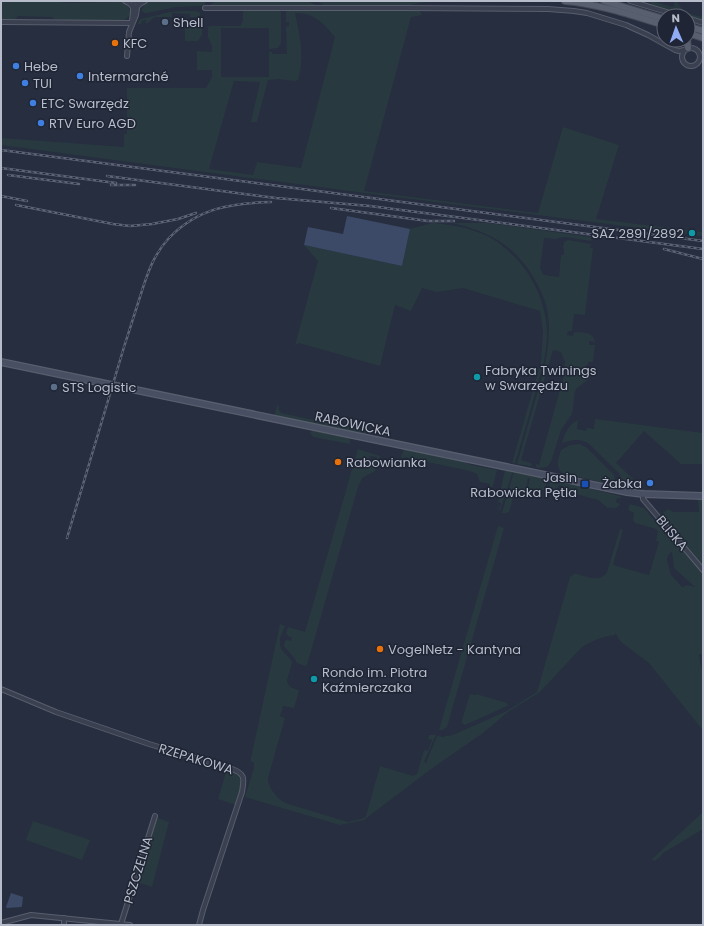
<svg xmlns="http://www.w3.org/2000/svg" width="704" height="926" font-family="Poppins,sans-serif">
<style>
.green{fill:#283a40;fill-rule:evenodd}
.water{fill:#3c4967}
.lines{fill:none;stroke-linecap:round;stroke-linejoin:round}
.street-casing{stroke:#585e6d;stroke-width:6}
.secondary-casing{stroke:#585e6d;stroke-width:8}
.primary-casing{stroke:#444958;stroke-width:8}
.street{stroke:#3a404f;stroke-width:4}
.secondary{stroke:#484f62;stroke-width:5.5}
.primary{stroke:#585f6f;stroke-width:6}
.rail-casing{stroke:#5c6476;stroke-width:2.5}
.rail{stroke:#1f2534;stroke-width:1;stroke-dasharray:3;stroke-linecap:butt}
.service-dot{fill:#5c6f8a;stroke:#1f2534;stroke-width:1.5}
.food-dot{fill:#e8710a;stroke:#1f2534;stroke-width:1.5}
.shop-dot{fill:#3f7fe0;stroke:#1f2534;stroke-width:1.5}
.culture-dot{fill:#0f9aa8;stroke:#1f2534;stroke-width:1.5}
.transit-dot{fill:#1a4fb4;stroke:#1f2534;stroke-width:1.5}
.labels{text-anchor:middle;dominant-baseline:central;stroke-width:3;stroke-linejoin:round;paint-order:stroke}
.poi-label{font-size:13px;fill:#b7bcca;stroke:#1f2534;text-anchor:start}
.street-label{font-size:13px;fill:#b7bcca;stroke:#1f2534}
</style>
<rect width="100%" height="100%" fill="#262e3f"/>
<g class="green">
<path d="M1,1H48L69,3L123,2C128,5 130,8 130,14C127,19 125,20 119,21L63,20L54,19L52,17L18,16L14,20H1Z"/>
<path d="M652,1L673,7L675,1H677C683,14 690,14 703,17V21L652,5L651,3Z"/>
<path d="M148,2H205V4L203,6L176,7L147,13H145L142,11V9L145,4Z"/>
<path d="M214,2H309L319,6H208Z"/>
<path d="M318,2H425L406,6H326Z"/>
<path d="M418,9L421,13L422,15L411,17L364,191L538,213L563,127L619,145L596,219L703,232V236L365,193L1,145V138L124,147V134H127V88H206L212,77V70H197V51L212,52V46L208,37V27L210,26H240L243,21V12L245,10H277L281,12V43L278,48L269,49V28H221V77H269V52H272V54H287L286,27L289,26V22H286V12L287,10ZM295,13C315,13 323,23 335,37L301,168L257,162L253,175L209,169L234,81L260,82L251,122H257L268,80L278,79L295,81L298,80C305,57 300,36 295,13Z"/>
<path d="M183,11H196L199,12L200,13V15L198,17H190V14L172,13V17H155L153,18L148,23H146V20L142,21L141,24H138L139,21L141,19L170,12Z"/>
<path d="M190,22H200L202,25V35L198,41H185V40C185,32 183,26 190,22Z"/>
<path d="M432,223C452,225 473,228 491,238C529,261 552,305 546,349C544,364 539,378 535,393C529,416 522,440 515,463H512L541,362L543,332L540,311L463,288L437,292L422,288L411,311L395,305L380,366L299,343L295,345L318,261L304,245L402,266L410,229Z"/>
<path d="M452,223H487L591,237V241L565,237L558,238L557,239L544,238L540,269L544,275L559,277L561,255H564V249L563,248L564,242L568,240L591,244L590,248H593L585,315L574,314L572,331H568L567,335L573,336L574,332C583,333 593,331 595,342H593V341H589V345H595L593,362H588V365H586L585,368L592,370L591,375L590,378L576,389L575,391L572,414L561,430L551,462L547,467L538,468L536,467V464L539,465L566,368L564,367L565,362L561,352L553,350L521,460L531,463L532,466H530L517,464L544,370C548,350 551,329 547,309C545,299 540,289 535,280C516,246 489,231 452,223Z"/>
<path d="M278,403L279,410L281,413L361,430L365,429L368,424L365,435L277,417L274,416Z"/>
<path d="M595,419L703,433V464H681L644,431L616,463L646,491L625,488L618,483L621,478L619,473L588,443C579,438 572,440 562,443C565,433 568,425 578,420L577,429L586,431L587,428L594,429Z"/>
<path d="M312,431H315L349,438L350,441V444L313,437L310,433Z"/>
<path d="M580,444L587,448L614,475L615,480L613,482L609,484L562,473C555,464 558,460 561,450L570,445Z"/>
<path d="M358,449L380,456L379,461L376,460L377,457L370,456L369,459L378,462L375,471L362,478L358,487L307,665L305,666L297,663L295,659L284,646L285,641L288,640L291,641L292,638L288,636L286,633L288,627L305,632Z"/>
<path d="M404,449H406L457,459L471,465L497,470L493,486L491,487H490V484L480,482L477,474L470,471L404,457L403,459L401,457Z"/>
<path d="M505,470L513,471L500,511L499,510L500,507L496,506H501V503L498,502Z"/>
<path d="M514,471L585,486L595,490L620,496L622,498H617L616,502L620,504C618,508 613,509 609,507L608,508L598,500L566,491L564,489V486L559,485L557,489H551L549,486L550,482L548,481L544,490L529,492V490L527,491L530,478H528L526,491C510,493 514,499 509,512L505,513H502Z"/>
<path d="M698,498H703V655L699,654L701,668H703V727L701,728L649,663L621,642L615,633V635C602,637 592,640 581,648L540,692L508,712L483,733L431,769L364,820L340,825L245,797L254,768V763L251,761V758L280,624L285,626L280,638V644L281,649L291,660L292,663L287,680C288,687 292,688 298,690L299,691L294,708H293L283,706L280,716L285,718L268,778V781L271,789L278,798L285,803L348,822L364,818L366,816L380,766L413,776L417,774L424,750L428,751L432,740L428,739L429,735H436L424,762L426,763L437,736L444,737L445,736H449L455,734L507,711L537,692L570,577L574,574H577C588,577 600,583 607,572L620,529L623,530L613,564L616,566L645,574L649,575L659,542L656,541L658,531L656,529L635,523L633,520L634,513L630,511L628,509L630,504L644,508L671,540V531L660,515L668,509L673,512H699ZM672,551L674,568L695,587L687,585L682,587L671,575L667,560L668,555Z"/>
<path d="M498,526L504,528L447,727L442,730H439Z"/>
<path d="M470,694L476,695V694L507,703L508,705L507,706L465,725L462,723V720Z"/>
<path d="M227,769L237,772L240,778L241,783L236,805L218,799Z"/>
<path d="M703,812V829L663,853L659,858L654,861L652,859Z"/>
<path d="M152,816L169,822L152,887L137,882L132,883Z"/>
<path d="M33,821L90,840L82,860L26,840Z"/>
</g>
<g class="water">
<path d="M347,216L410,229L402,266L304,245L308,227L343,234Z"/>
<path d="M11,893L23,897L22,906L21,907L7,908L6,907Z"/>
</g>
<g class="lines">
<g class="street-casing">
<g id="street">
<path d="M125,1L129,3L133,7"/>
<path d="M630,1L680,16"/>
<path d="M137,7L140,4L145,1"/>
<path d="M205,8H405L548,9L574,11L587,13L626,25L648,35L675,50L679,51L684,50"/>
<path d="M688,18L703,23"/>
<path d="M132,21L134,1"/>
<path d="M1,22L132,23"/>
<circle cx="691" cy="57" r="9"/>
<path d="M127,56L129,32L136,15L138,1"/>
<path d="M643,494V499L703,570"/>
<path d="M1,689L56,712L149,744L232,769C246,774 244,779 242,792L203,910L199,925"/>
<path d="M64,918V925"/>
<path d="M1,923L31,915L130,925"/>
<path d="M121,924L155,816"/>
</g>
</g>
<g class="secondary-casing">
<path id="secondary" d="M1,362L627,492L643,494L703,496"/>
</g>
<g class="primary-casing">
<g id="primary">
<path d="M565,1C599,4 631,15 664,25"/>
<path d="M604,1L664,19"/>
<path d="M688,26L703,31"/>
<path d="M688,33L703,38"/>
<path d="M687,40L688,48"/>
</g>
</g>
<use href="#street" class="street"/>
<use href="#secondary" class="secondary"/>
<use href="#primary" class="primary"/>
<g class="rail-casing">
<g id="rail">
<path d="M1,150L703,241"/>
<path d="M1,168L116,183"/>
<path d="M8,175L79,184"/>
<path d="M107,176L276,198L370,206L703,249"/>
<path d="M111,185H135"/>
<path d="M1,196L27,201"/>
<path d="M16,205L113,224L130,226L152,224L178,219L196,213"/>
<path d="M331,208L428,221H454"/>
<path d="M664,249L703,259"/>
<path d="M67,538C86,474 105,410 124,347C129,331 134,316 139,300C146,278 152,256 169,238C198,208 231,203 271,202"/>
</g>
</g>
<use href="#rail" class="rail"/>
</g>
<g class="service-dot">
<circle cx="165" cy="22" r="4"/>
<circle cx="54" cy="387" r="4"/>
</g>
<g class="food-dot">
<circle cx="115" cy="43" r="4"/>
<circle cx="338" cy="462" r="4"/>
<circle cx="380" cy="649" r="4"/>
</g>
<g class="shop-dot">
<circle cx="16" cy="66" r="4"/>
<circle cx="80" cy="76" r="4"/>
<circle cx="25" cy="83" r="4"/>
<circle cx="33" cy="103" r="4"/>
<circle cx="41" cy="123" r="4"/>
<circle cx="650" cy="483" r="4"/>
</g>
<g class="culture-dot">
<circle cx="692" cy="233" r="4"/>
<circle cx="477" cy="377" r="4"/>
<circle cx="314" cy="679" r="4"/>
</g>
<rect class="transit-dot" x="581" y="480" width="8" height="8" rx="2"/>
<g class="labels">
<g class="poi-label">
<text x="173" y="22">Shell</text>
<text x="123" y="43">KFC</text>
<text x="24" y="66">Hebe</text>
<text x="88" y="76">Intermarché</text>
<text x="33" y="83">TUI</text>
<text x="41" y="103">ETC Swarzędz</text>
<text x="49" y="123">RTV Euro AGD</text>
<text x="684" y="233" text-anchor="end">SAZ 2891/2892</text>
<text x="485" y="370">Fabryka Twinings<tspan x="485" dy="15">w Swarzędzu</tspan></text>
<text x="62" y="387">STS Logistic</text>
<text x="346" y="462">Rabowianka</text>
<text x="577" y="477" text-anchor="end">Jasin<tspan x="577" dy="15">Rabowicka Pętla</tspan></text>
<text x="642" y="483" text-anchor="end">Żabka</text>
<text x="388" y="649">VogelNetz - Kantyna</text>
<text x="322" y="672">Rondo im. Piotra<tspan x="322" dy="15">Kaźmierczaka</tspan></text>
</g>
<g class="street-label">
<text transform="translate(353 424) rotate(12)">RABOWICKA</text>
<text transform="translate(672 533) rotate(50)">BLISKA</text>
<text transform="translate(196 759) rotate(17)">RZEPAKOWA</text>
<text transform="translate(138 870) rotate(-73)">PSZCZELNA</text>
</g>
</g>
<rect width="704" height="926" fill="none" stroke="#b7bcca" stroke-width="4"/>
<g transform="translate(676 28) rotate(358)"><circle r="19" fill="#1f2534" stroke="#5c6170"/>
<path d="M0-3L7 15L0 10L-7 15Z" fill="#91abf4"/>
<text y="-6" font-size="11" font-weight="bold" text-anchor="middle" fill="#b7bcca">N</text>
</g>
</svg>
